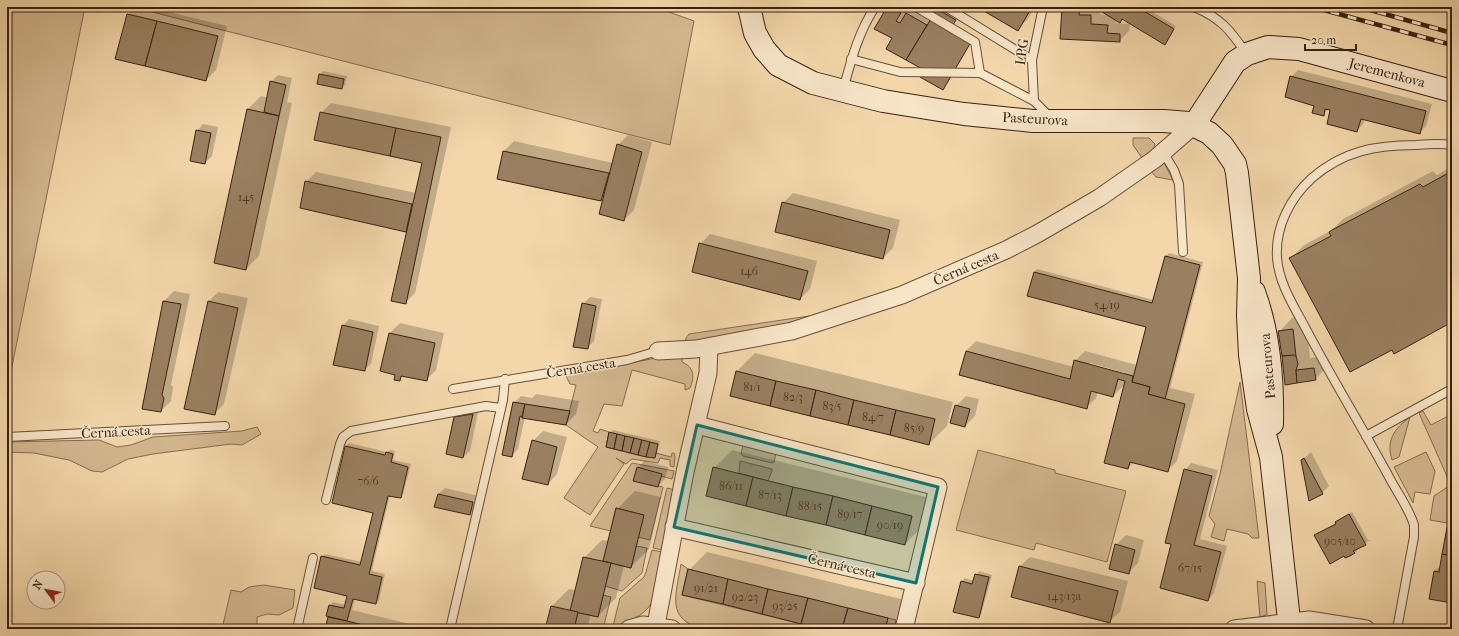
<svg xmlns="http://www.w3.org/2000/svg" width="1459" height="636" font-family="'IM FELL French Canon',serif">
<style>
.green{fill:#d4b890;stroke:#876c50}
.shadow{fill:#0003;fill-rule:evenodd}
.building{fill:#9a8061;stroke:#3a2111}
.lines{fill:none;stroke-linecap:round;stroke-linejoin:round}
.lane-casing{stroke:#684e37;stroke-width:10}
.street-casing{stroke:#684e37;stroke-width:19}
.secondary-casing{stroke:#3a2111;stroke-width:24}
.lane{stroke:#f7e5c8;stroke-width:8}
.street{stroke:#f7e5c8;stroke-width:17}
.secondary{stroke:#f7e5c8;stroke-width:22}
.rail-casing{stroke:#3a2111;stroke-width:4.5}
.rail{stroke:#f7e5c8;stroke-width:3;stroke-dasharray:9;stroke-linecap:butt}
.marked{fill:#0f766e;fill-opacity:0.2;stroke:#0f766e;stroke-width:3;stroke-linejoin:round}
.labels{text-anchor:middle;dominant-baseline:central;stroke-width:3;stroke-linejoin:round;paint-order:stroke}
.number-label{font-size:12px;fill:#523925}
.street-label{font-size:14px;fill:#3a2111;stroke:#f7e5c8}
</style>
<rect width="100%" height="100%" fill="#f3d7aa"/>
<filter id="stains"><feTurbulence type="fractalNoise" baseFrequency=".005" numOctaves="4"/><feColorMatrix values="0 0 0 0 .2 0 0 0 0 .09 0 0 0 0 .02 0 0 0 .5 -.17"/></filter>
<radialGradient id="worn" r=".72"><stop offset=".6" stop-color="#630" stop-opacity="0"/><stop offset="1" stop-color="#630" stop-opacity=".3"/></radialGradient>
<g class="green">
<path d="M7,7H85L9,381L7,380Z"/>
<path d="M133,7H655L694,21L670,145Z"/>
<path d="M1133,138H1149L1155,144C1154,151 1148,154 1142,158L1133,145Z"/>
<path d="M1164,163L1173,180L1156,177L1151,171Z"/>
<path d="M809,316V324L685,344L686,338L689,334Z"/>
<path d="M672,355H682V362C694,367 695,377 690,388L685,390V384L632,370L622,406L604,404L593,431L598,433L600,429L609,432L606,447L654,458L656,453L671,457L672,453H674L675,457L674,467L670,466V460L660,458L658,463L632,459L626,464L616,458L624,464L590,515L564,498L598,447L566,425L576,385L570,384L565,374L577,371L582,372Z"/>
<path d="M1240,382L1259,538H1252L1248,534L1227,529L1224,541L1211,537L1215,524L1209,516L1220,474Z"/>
<path d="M1423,411L1431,425L1452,414V480L1449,481L1419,413Z"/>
<path d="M1410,417L1399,457L1392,460C1386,440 1394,429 1410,417Z"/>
<path d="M257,427L261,434L242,445L231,444L153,454L128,459L102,472L92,471L69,460L34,453L7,452V442L99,440L117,447L131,445L153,437L242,431Z"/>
<path d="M744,441L777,449L774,462L772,463L743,456L741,454Z"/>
<path d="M978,450L1055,470V473L1126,491L1107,562L1036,543L1034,550L956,530Z"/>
<path d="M1426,452L1435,471L1430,494L1415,492L1413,503L1394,467Z"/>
<path d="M740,461L772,469V471L768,481L739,473Z"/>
<path d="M632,463L674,471L672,479L661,476V474L637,468L634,481L663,487L650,540L638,537L643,515L616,508L611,531L590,526Z"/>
<path d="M1452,484V501L1447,523L1430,520L1434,496Z"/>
<path d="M667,488L675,490L663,550L653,548Z"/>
<path d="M636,546L647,548L642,573L622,591L605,586L611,563L631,568Z"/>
<path d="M652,550L663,552C660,568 658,598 647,609C639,618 625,622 614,627L613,626L620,598L644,577L646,572Z"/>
<path d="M681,564L688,569L682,595L823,629H704C665,620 676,595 681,564Z"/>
<path d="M1257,581L1265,583L1267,614L1260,618Z"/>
<path d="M264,585L295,590L293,608L279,615L267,614L257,617V627L255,629H222L231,590L241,592L249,587Z"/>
<path d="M603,595L611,597L603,629H574L578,612L598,617Z"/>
<path d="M888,618L896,620L894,629H885Z"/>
</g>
<g class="shadow">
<path d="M136,7H148L227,26L216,70L206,80L128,15Z"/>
<path d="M888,7H909L911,9L913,7H930L937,11L942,7L958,16L952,26L973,38L943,88L925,70L887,48L893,38Z"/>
<path d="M979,7H1035L1027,20L1017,30Z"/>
<path d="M1063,7H1144L1176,26L1167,40L1123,19L1120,21L1117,20L1116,23L1130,24L1129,31L1119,41ZM1101,10L1109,15L1100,14Z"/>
<path d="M1298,70L1432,104L1426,126L1419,133L1365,119L1363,124L1357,131L1331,109H1329L1323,114L1291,77Z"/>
<path d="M323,71L347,76L345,85L342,88L320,74Z"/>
<path d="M278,75L292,78L287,102L292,103L259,256L246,269L248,109L261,96L268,98L271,82Z"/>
<path d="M331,103L451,127L415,293L405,303L407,231L301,208L306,182L316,172L416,193L423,162L321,113Z"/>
<path d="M203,124L218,127L212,156L205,163L197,131Z"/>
<path d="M628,135L652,142L634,210L624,220L604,196L601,200L499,178L504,151L514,141L613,163L618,145Z"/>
<path d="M1452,166V321L1392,349L1291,258L1304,245L1332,230L1343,219L1433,171L1437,175Z"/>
<path d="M793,193L900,220L893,248L883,258L783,203Z"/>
<path d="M710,234L817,261L810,289L800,299L693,271L700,244Z"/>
<path d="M1169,253L1203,262L1170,388L1195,394L1177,461L1167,471L1134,462L1128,468L1126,383L1113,396L1098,392L1096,398L1086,408L966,351L976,341L1074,367L1075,361L1085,351L1137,365L1148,326L1028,295L1034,272L1037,269L1154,300L1166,256ZM1090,363L1126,373L1124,375L1090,365Z"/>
<path d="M174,291L190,294L171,385L173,387L171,401L161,411L164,301Z"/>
<path d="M218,292L248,298L224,404L214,414L208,302Z"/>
<path d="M590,297L602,299L594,341L587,348L583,304Z"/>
<path d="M1306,317L1310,358L1326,356L1328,366L1315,379L1285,384L1280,331L1292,318Z"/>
<path d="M349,319L379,326L371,364L364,370L343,326Z"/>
<path d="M400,323L444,333L436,370L426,380L404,375L399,380L396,374L390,333Z"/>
<path d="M755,353L953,402L947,426L929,444L737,371Z"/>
<path d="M536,394L579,401L576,414L566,424L525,417L518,449L512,456L514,403L521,396L532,398Z"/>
<path d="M966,396L979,399L975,416L965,426L956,406Z"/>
<path d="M479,408L470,451L463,457L455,418L462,411Z"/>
<path d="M613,430L660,441L657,454L654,457L610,433Z"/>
<path d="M543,431L567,437L557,474L548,484L533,441Z"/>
<path d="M349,443L387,452L390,450L395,451L393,460L411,464L403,494L400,497L390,495L373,566L372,571L385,574L379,600L376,603L355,598L352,610L422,627L421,629H326L330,616H328L330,605L333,602L346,605L348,595L322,557L325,554L362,562L374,512L346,446Z"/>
<path d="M732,450L930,498L923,526L905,544L714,468Z"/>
<path d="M1311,452L1329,486L1322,493L1302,460Z"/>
<path d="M644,461L668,467L665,479L658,486L638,468Z"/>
<path d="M1191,463L1218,470L1200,539L1227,546L1214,593L1208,600L1172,544L1185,470Z"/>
<path d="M445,488L479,496L476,507L470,514L438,494Z"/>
<path d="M635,491L661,497L649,549L631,567L624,565L616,598L598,616L591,614L587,629H546L551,607L569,589L576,590L584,558L602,540L609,541L617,509Z"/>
<path d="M1452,504V602L1435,571L1441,565Z"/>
<path d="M1352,512L1368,540H1370L1357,548L1358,550L1355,553L1316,536Z"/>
<path d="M1126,535L1144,540L1138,563L1128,573L1116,545Z"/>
<path d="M707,552L905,600L899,624L894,629H827L689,570Z"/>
<path d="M1030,557L1128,581L1120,612L1110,621L1020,566Z"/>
<path d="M979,571L992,575L981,614L978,617L955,611L962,581L965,578L974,581Z"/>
</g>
<g class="building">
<path d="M887,7H891L901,13L896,21L900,23L906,13L927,25L906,60L886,49L892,38L874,29Z"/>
<path d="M977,7H1032L1018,31Z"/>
<path d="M1062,7H1080L1079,15H1091V24L1108,25L1107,33L1120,34V42L1060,39Z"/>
<path d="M1094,7H1137L1174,29L1165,45L1122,19L1120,23Z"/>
<path d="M937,9L956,20L950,30L971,42L943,90L920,77L924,70L906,60Z"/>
<path d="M127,14L157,21L145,66L115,59Z"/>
<path d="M157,21L218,36L206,81L145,66Z"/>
<path d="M319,74L344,79L342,89L317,84Z"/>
<path d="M1290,76L1426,111L1420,134L1361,119L1357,132L1327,124L1330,110L1325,109L1324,116L1312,113L1314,106L1285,97Z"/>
<path d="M270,81L286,85L279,116L264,112Z"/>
<path d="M247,109L279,116L246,270L214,263Z"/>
<path d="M320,112L396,128L390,156L314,140Z"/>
<path d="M396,128L441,137L406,304L391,301L422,163L390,156Z"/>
<path d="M196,130L211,133L205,164L190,161Z"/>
<path d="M617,144L642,152L624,221L599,214Z"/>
<path d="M503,151L609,173L601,201L497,179Z"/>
<path d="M1452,171V322L1394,354L1392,350L1350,372L1289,258L1331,236L1329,232L1332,230L1420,184L1423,187Z"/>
<path d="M305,181L412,204L406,232L300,208Z"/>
<path d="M782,202L890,230L883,259L775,232Z"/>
<path d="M699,243L808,271L800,300L692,272Z"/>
<path d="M1165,256L1200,265L1165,399L1148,394L1150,387L1132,382L1146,327L1027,296L1034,272L1152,303Z"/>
<path d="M163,301L181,304L162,395L164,398L161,412L142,409Z"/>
<path d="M208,301L238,308L215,415L184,409Z"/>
<path d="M582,303L596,306L588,349L573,347Z"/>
<path d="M342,325L373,332L365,371L333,365Z"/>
<path d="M1293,329L1296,356H1282L1278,331Z"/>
<path d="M389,333L435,343L427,381L401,376L400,381L394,380L395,375L380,371Z"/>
<path d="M966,351L1070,379L1074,360L1133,376L1132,382L1150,387L1148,394L1185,404L1168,472L1130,462L1128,469L1104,463L1125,381L1118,379L1113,397L1091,391L1087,409L959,375Z"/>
<path d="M1294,355L1296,356L1298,364L1296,370L1297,383L1285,385L1282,356Z"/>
<path d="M1314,368L1316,380L1297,383L1296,370Z"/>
<path d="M736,371L776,381L770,406L730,396Z"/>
<path d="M776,381L816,390L810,416L770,406Z"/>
<path d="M816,390L854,400L848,425L810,416Z"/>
<path d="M854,400L896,410L890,435L848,425Z"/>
<path d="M513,402L525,404L522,417L520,416L512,457L502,455Z"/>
<path d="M525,404L570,411L566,425L522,418Z"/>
<path d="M955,405L970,409L965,427L950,423Z"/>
<path d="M896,410L935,419L929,445L890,435Z"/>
<path d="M473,414L463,458L446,454L454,417Z"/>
<path d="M609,432L617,434L614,449L606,447Z"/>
<path d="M617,434L625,436L622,451L614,449Z"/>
<path d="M625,436L634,438L630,453L622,451Z"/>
<path d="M634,438L642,440L638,455L630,453Z"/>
<path d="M532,440L557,447L548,485L522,479Z"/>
<path d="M642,440L650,442L646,457L638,455Z"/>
<path d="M650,442L658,444L655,458L646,457Z"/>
<path d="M345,446L385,455L386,452L393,454L391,462L408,467L401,498L388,496L370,570L369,574L382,577L376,604L353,599L347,621L326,616L329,605L344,608L347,596L314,588L321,556L360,565L373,513L332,503Z"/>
<path d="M1304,458L1323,494L1309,501L1301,460Z"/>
<path d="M637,467L662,474L658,487L633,481Z"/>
<path d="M713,467L753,477L746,506L706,496Z"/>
<path d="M1184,469L1212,476L1194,545L1221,552L1208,601L1160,588L1171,544L1165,543Z"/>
<path d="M753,477L793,487L786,516L746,506Z"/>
<path d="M793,487L833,496L826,525L786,516Z"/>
<path d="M438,494L473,502L470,515L434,507Z"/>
<path d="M833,496L872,506L865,535L826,525Z"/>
<path d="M1452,501V556L1442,554Z"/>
<path d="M872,506L912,516L905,545L865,535Z"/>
<path d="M616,508L644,515L631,568L603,561Z"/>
<path d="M1349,514L1366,545L1353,551L1355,553L1350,556L1345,558L1344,556L1330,564L1314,535L1336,524L1335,522Z"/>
<path d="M1115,544L1135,550L1129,574L1109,569Z"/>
<path d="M1442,554L1452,556V603L1429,599L1434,571L1439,572Z"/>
<path d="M583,557L611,563L598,617L570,611Z"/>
<path d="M1019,566L1118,591L1110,623L1011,597Z"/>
<path d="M688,569L728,579L723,604L682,595Z"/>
<path d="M975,574L989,577L979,618L953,612L961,581L972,584Z"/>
<path d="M728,579L768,589L762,614L723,604Z"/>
<path d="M768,589L808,598L801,624L762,614Z"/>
<path d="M808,598L848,608L842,629H823L801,624Z"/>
<path d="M551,606L578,612L574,629H545Z"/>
<path d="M848,608L888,618L885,629H842Z"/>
<path d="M328,617L347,621L380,629H325Z"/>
</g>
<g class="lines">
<g class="lane-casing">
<g id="lane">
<path d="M916,7L975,42L980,73L1034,101L1051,118"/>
<path d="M946,7L1032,60"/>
<path d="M1194,7C1221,18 1230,30 1246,53"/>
<path d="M851,59L900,72L980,73"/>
<path d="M843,90C851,61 858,33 875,7"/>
<path d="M1034,101L1032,60L1043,7"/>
<path d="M1163,152L1174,170L1179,184L1183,252"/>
<path d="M453,389L627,360L658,351"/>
<path d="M1366,436L1452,389"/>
<path d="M7,437L225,426"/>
<path d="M326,500L340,444L343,437L351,431L486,406L501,408"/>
<path d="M297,629L313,558"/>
<path d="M450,629L503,400L505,379"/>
<path d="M1397,629L1414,537V525C1409,508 1396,491 1388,475C1361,425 1331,377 1305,327C1293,305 1279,283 1277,258C1275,227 1290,198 1312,178C1343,151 1376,145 1416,145C1428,144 1440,143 1452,145"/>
</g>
</g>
<g class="street-casing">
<g id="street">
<path d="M658,351L696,349L792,331L902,295L1006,250L1037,234L1099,198L1155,159L1194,125"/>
<path d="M697,425L938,487L904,629"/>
<path d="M674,527L916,583"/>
<path d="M656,625L685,472L708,373L709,347"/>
<path d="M629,629L643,625L672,629"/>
<path d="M1234,629L1309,620L1366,629"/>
</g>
</g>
<g class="secondary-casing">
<g id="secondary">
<path d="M749,7L755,33L764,49L778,65L813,83L883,101L964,114L1033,121H1164L1189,123L1209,133L1222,145L1235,164L1237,173L1249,278L1248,316L1250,355L1258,409L1271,457L1290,629"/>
<path d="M1194,125L1235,62L1247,54L1268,47L1299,49L1452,91"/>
<path d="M1254,292C1269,333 1273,380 1272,424"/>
</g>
</g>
<use href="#lane" class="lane"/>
<use href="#street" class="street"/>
<use href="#secondary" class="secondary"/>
<g class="rail-casing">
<g id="rail">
<path d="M1313,7L1452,45"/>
<path d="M1360,7L1452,33"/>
</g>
</g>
<use href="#rail" class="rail"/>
</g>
<path class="marked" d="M697,425L938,487L916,583L674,527Z"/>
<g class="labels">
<g class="number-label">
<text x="246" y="197">145</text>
<text x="749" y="271">146</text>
<text x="1107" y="305">54/19</text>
<text x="752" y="387">81/1</text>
<text x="793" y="397">82/3</text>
<text x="832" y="406">83/5</text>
<text x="873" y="417">84/7</text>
<text x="914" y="428">85/9</text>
<text x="368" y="481">76/6</text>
<text x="731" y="486">86/11</text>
<text x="770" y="495">87/13</text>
<text x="810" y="506">88/15</text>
<text x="850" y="514">89/17</text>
<text x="890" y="525">90/19</text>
<text x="1340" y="541">905/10</text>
<text x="1190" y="568">67/15</text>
<text x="706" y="588">91/21</text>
<text x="1064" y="596">143/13a</text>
<text x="745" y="597">92/23</text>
<text x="785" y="606">93/25</text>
</g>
<g class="street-label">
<text transform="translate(1022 52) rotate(-83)">LPG</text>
<text transform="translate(1387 73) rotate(15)">Jeremenkova</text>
<text transform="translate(1035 119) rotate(3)">Pasteurova</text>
<text transform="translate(966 268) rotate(-23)">Černá cesta</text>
<text transform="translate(1268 366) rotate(-95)">Pasteurova</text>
<text transform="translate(581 368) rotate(-9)">Černá cesta</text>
<text transform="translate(116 432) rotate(-3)">Černá cesta</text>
<text transform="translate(842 566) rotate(13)">Černá cesta</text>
</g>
</g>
<rect width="1459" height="636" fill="none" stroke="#f3d7aa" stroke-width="24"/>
<rect x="8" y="8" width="1443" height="620" fill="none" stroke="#3a2111" stroke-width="2"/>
<rect x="12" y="12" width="1435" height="612" fill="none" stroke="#3a2111"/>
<g transform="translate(46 590) rotate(302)"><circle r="19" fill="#f7e5c8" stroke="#ab977f"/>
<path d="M0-3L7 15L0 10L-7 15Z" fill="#8f2418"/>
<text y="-6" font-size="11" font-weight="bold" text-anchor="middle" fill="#3a2111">N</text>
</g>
<path d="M1305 44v6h51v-6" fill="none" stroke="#3a2111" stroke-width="2"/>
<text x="1311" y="44" font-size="12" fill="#3a2111" stroke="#f7e5c8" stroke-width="3" paint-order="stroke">20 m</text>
<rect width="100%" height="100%" filter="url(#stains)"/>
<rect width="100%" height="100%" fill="url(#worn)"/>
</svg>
